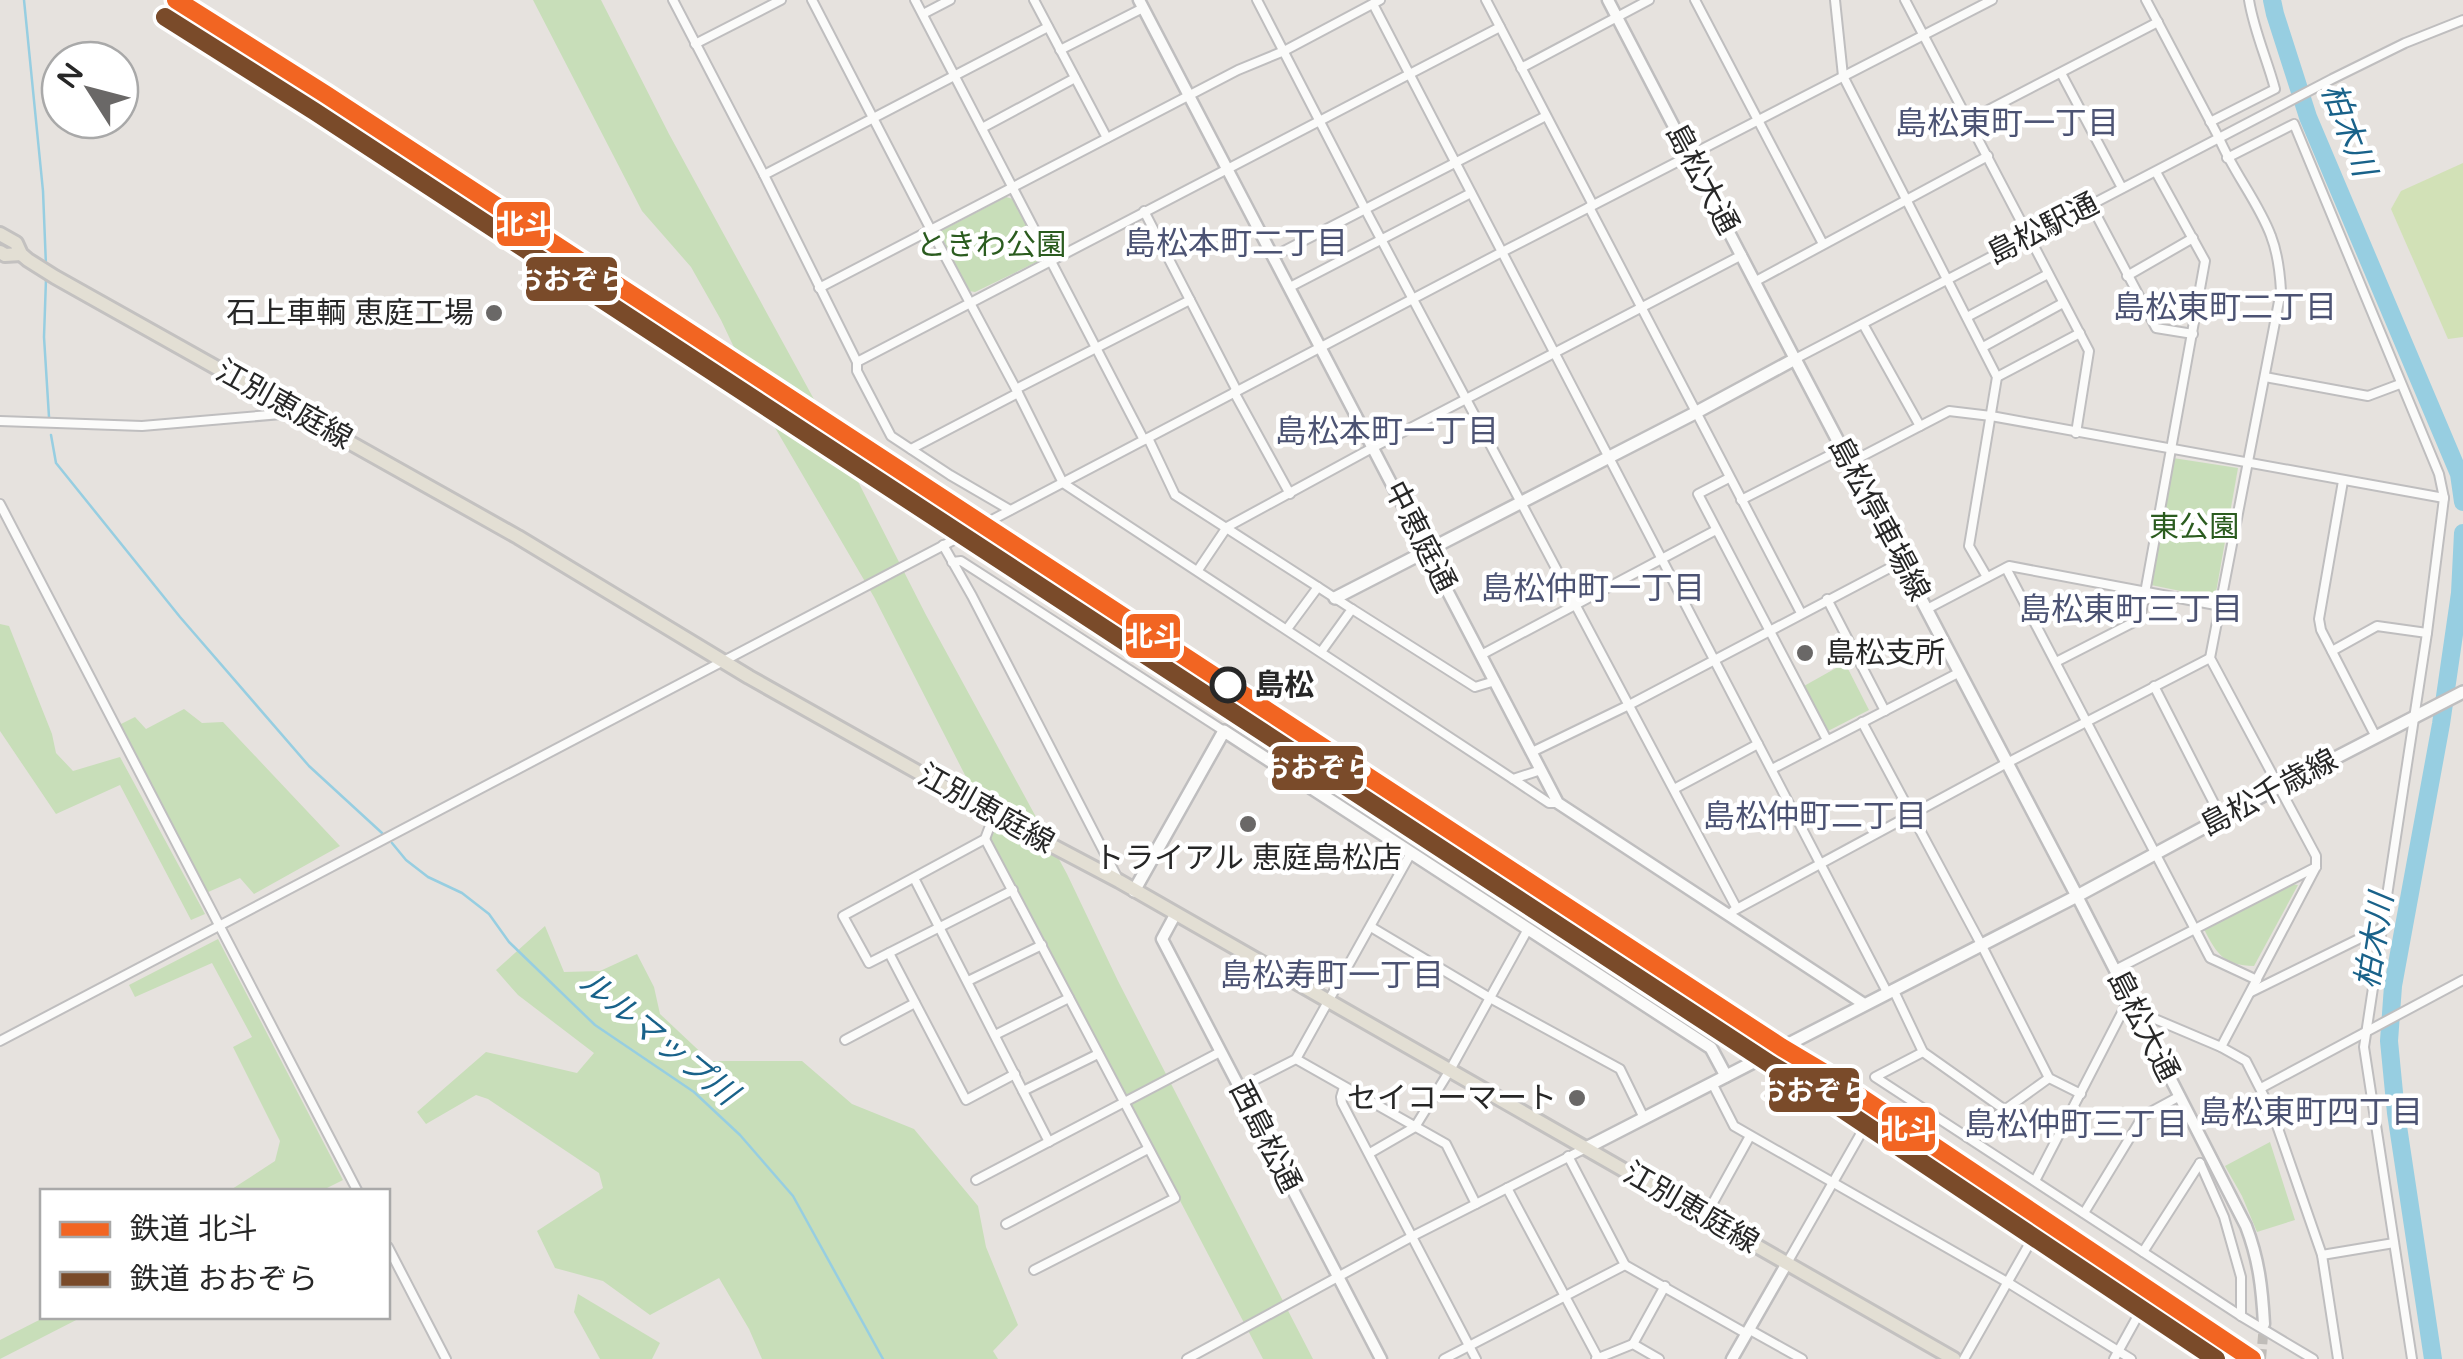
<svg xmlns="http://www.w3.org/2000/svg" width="2463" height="1359" font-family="'Varela Round','Noto Sans JP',sans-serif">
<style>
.green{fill:#c8deb9}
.pitch{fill:#d2e1b7}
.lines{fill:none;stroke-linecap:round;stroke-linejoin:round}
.stream{stroke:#97cee1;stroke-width:2.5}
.river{stroke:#97cee1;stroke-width:18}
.tertiary-tunnel{stroke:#c0bdb9;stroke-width:10;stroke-dasharray:10 5;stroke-linecap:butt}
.minor-casing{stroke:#bfbebf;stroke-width:12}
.tertiary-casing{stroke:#bfbebf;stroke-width:15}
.secondary-casing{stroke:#bfbebf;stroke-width:16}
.primary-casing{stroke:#c3c1c0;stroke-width:18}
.minor{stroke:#fbfbfa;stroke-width:8}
.tertiary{stroke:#fbfbfa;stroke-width:10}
.secondary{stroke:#fbfbfa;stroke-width:11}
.primary{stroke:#e3dfd4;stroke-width:12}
.rail-1-casing{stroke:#fff;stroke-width:25}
.rail-2-casing{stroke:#fff;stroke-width:25}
.rail-1{stroke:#f26522;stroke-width:18}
.rail-2{stroke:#7a4b2a;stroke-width:18}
.poi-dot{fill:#6a6867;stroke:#fff;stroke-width:4}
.stop-dot{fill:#fff;stroke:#272727;stroke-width:5}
.labels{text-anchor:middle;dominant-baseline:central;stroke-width:9;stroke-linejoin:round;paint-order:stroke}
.street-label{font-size:30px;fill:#272727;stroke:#fff}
.park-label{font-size:30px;fill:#2b5c1f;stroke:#fff}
.poi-label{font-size:30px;fill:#272727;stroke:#fff;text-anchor:end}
.stop-label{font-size:30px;font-weight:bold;fill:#272727;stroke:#fff;text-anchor:start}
.neighbourhood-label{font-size:32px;fill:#4c5373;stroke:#fff}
.water-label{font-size:32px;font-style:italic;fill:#19628a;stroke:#fff}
.line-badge{stroke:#fff;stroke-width:4}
.badge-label{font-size:28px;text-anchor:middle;font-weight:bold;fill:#fff}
</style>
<rect width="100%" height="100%" fill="#e6e2de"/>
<g class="green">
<path d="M533,0H601L669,134L845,456L926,615L1067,874L1118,981L1313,1359H1263L993,844L965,775L874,597L760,402L721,320L691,267L642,211Z"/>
<path d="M1006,197L1013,199L1043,259L975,292L969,291L939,232Z"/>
<path d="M2173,458L2238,468L2215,598L2151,585Z"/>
<path d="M0,624L9,626L52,734L56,753L73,771L120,757L205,914L191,920L120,785L56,814L0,731Z"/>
<path d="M1845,663L1869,710L1828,731L1804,686Z"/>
<path d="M184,709L202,723L223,722L340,846L254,894L240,878L206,893L163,814L119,725L135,717L146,729Z"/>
<path d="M2291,884L2298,885L2254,966C2224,965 2217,955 2204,929Z"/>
<path d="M545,926L564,972L600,971L637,954L654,987L660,1014L710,1061H802L852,1104L914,1129L978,1206L986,1247L1018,1325L993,1351L998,1359H762L749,1329L719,1278L650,1315L603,1281L555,1268L537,1231L603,1188L599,1173L488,1099L476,1095L426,1124L417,1112L486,1052L577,1073L594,1053L518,995L496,970Z"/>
<path d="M218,939L343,1180L321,1191H229L275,1161L280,1141L233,1047L252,1037L212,963L135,997L129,985Z"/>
<path d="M2270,1142L2295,1220L2257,1232L2242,1196L2225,1166Z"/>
<path d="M578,1294L660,1343L652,1359H600L574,1312Z"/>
<path d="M45,1317H82L0,1359V1340Z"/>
</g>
<path class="pitch" d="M2463,163V337L2448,339L2391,209L2401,191Z"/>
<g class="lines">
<g class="stream">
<path d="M24,0L43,191L46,266"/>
<path d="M46,279L44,337L49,417"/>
<path d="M51,435L56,463L180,617L309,766L382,833"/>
<path d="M392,843L406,860L428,877L462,893L489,914L509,942L595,1025L694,1092L740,1135L793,1196L883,1359"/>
</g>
<g class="river">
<path d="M2272,0L2275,14L2308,117L2459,474L2463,502"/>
<path d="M2433,1359L2396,1113L2389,1041L2393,986L2441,724L2460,593L2463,533"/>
</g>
<path class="tertiary-tunnel" d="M2261,1359L2264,1324"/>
<g class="minor-casing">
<g id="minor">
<path d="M673,0L764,175L857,362V371L891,436L950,475L1010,510"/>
<path d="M812,0L931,230L1016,389L1063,483L1513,779L1541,770"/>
<path d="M915,0L1144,440"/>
<path d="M1034,0L1107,138"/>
<path d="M1257,0L1365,209L1736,907"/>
<path d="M1486,0L1593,205"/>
<path d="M1695,0L1823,244"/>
<path d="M1835,0L1843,76L1997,377L1969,546L1987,577"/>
<path d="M1905,0L2089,351L2076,433"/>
<path d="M2146,0L2219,138C2233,172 2259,203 2271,236C2278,254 2280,273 2281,291L2210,658L2316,856V867L2221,1047"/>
<path d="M1373,4L1887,992"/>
<path d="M923,14L950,0"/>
<path d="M695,44L781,0"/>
<path d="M1060,50L1143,8"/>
<path d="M1521,68L1649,0"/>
<path d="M2061,73L2122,188"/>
<path d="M1969,120L2158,22"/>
<path d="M2210,122L2275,89C2267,59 2254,31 2249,0"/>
<path d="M982,128L1075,78"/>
<path d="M2227,158L2294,124L2439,474L2444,498L2427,633L2364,1047L2412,1359"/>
<path d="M764,175L1048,27"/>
<path d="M2091,205L2156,328L2193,334"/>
<path d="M1589,207L1801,613"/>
<path d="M1144,211L1237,391"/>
<path d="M1274,256L1546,116"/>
<path d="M2127,276L2193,238"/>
<path d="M1756,281L1988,156"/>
<path d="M1290,287L1471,193"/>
<path d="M819,288L1238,70L1284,51L1380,0"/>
<path d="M1967,317L2048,274"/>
<path d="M1863,324L1920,426"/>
<path d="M1983,347L2063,303"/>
<path d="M1795,359L2332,79L2405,43L2463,20"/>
<path d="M857,362L1500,27"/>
<path d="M1997,377L2080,333"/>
<path d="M2265,377L2368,396L2400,384"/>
<path d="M1016,389L1190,300"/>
<path d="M1234,392L1290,494"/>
<path d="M0,421L142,426L293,413"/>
<path d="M1148,438L1175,495L1318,587"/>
<path d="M911,449L1018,393"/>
<path d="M1849,463L1949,411L1991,416L2444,498"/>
<path d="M1729,478L1698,494L1827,740"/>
<path d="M2343,481L2319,619L2321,630L2376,737"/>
<path d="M1741,500L1842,449"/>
<path d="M0,504L358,1192"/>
<path d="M943,545L972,596L1117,877"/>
<path d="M952,562L961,561L1224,731"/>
<path d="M2006,568L2210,958L2257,980"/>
<path d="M1198,570L1227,527L1374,447L1742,255"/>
<path d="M1827,599L1885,711"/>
<path d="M1352,609L1475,687L1495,681"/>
<path d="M1927,609L2009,566L2221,606"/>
<path d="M1287,629L1318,587L1352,609L1321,652"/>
<path d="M2332,651L2377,626L2427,633"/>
<path d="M1481,655L1716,530"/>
<path d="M2056,662L2140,619L2145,593L2205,261L2156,172"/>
<path d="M2154,686L2221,817"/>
<path d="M1862,722L1981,944L2049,1078L2081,1094"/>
<path d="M1532,752L1629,705L1901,562"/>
<path d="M1772,769L1960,672"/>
<path d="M1513,779L1549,803H1558"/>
<path d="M1674,789L1758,744"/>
<path d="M994,815L985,839L843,916L869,963L1013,890"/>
<path d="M985,839L1175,1198L1034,1270"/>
<path d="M914,878L1049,1142"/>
<path d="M1733,911L2007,763L2210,658"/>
<path d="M1371,927L1490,998L1620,1069L1644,1118"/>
<path d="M889,953L966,1100L1015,1074"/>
<path d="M2115,970L2316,867"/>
<path d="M968,981L1042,945"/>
<path d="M1893,989L1923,1052L2005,1110"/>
<path d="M2251,992L2383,927"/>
<path d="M2136,1011L2221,1047L2246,1061L2273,1114L2322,1255L2338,1359"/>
<path d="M995,1035L1069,998"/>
<path d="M845,1040L915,1003"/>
<path d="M0,1041L1502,252L1992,0"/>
<path d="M1923,1052L1875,1077L2241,1316L2313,1359"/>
<path d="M1770,1055L2036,1232L2233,1359"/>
<path d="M1296,1059L1446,1144L1476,1204"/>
<path d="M1712,1083L1734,1126L2007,1282L2131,1359"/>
<path d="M1344,1087L1341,1097L1342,1103L1476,1359"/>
<path d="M1239,1088L1296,1059L1411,853"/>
<path d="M2261,1088L2463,980"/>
<path d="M1023,1091L1098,1054"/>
<path d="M1967,1137L2049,1078"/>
<path d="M1370,1153L1415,1127L1450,1070L1528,929"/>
<path d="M1568,1156L1625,1265L1747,1334"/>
<path d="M2200,1163L2224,1217L2241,1277V1316"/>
<path d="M976,1180L1220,1052"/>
<path d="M2035,1181L2129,999"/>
<path d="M1507,1188L1598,1358"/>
<path d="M2084,1213L2143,1116L2180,1096"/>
<path d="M1705,1217L1750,1136"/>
<path d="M1006,1224L1148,1149"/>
<path d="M388,1247L446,1359"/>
<path d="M2143,1252L2200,1163"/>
<path d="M2322,1255L2394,1243"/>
<path d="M1787,1263L1868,1121"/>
<path d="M1750,1330L1802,1359"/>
<path d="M1633,1344L1665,1286"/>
<path d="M1187,1359L1413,1236L1586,1148"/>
<path d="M1444,1359L1625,1265"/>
<path d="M1596,1359L1633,1344L1659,1359"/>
<path d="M1964,1359L2036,1232"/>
<path d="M2114,1359L2146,1301"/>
</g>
</g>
<g class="tertiary-casing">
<g id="tertiary">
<path d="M1139,0L1558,803L1864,1004"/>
<path d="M1608,0L1795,359"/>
<path d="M2077,896L2246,1226C2259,1260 2262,1288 2264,1324"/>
<path d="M1175,915L1162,939L1381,1359"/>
<path d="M1732,1359L1787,1263"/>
</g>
</g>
<g class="secondary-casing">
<g id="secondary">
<path d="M1335,598L1695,413L1795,359L2077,896"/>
<path d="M1134,891L1224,731L1711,1048L1726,1076"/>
<path d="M1586,1148L2077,896L2279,787L2463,692"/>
</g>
</g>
<g class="primary-casing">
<g id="primary">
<path d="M0,234L16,243L21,254L28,260L55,277L518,537L749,677L994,815L1119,881L1954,1359"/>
<path d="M0,252L5,255L21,254"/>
</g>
</g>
<use href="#minor" class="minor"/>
<use href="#tertiary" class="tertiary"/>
<use href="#secondary" class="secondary"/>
<use href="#primary" class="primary"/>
<g class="rail-1-casing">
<path id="rail-1" d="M176,0L325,94L1781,1047L1823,1072L2252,1359"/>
</g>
<g class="rail-2-casing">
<path id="rail-2" d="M165,17L314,111L1770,1064L1812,1089L2216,1359"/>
</g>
<use href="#rail-1" class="rail-1"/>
<use href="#rail-2" class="rail-2"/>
</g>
<g class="poi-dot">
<circle cx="494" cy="313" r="10"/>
<circle cx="1805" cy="653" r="10"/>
<circle cx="1248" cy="824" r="10"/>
<circle cx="1577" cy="1098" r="10"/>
</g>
<circle class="stop-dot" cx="1228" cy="685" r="16"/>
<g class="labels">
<g class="street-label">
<text transform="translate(1702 179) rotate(62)">島松大通</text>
<text transform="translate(2043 229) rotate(-27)">島松駅通</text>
<text transform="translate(284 405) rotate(29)">江別恵庭線</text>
<text transform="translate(1879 519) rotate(62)">島松停車場線</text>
<text transform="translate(1420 537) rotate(63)">中恵庭通</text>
<text transform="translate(2269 793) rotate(-28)">島松千歳線</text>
<text transform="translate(986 809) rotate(29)">江別恵庭線</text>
<text transform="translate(2143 1026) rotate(63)">島松大通</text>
<text transform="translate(1265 1137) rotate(63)">西島松通</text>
<text transform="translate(1691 1208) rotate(30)">江別恵庭線</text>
</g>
<g class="park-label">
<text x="991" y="245">ときわ公園</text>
<text x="2194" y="527">東公園</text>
</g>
<g class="poi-label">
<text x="474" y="313">石上車輌 恵庭工場</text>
<text x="1825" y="653" text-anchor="start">島松支所</text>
<text x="1248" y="858" text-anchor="middle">トライアル 恵庭島松店</text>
<text x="1557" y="1098">セイコーマート</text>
</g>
<g class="stop-label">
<text x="1254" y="685">島松</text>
</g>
<g class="neighbourhood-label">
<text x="2007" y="124">島松東町一丁目</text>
<text x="1236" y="244">島松本町二丁目</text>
<text x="2225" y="308">島松東町二丁目</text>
<text x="1387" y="432">島松本町一丁目</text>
<text x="1593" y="589">島松仲町一丁目</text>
<text x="2131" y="610">島松東町三丁目</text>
<text x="1815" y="817">島松仲町二丁目</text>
<text x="1332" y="976">島松寿町一丁目</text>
<text x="2311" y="1113">島松東町四丁目</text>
<text x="2076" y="1125">島松仲町三丁目</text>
</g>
<g class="water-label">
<text transform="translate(2348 130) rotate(69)">柏木川</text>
<text transform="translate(2375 941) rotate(-81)">柏木川</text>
<text transform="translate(658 1038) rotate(39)">ルルマップ川</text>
</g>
</g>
<g class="line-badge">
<rect x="495" y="200" width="57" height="48" rx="10" fill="#f26522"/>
<rect x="524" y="255" width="95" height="48" rx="10" fill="#7a4b2a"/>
<rect x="1124" y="612" width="58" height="48" rx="10" fill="#f26522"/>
<rect x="1270" y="744" width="95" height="48" rx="10" fill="#7a4b2a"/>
<rect x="1767" y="1066" width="94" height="48" rx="10" fill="#7a4b2a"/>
<rect x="1880" y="1105" width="57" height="48" rx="10" fill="#f26522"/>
</g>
<g class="badge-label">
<text x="524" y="234">北斗</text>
<text x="571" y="289">おおぞら</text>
<text x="1153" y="646">北斗</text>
<text x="1318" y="777">おおぞら</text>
<text x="1814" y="1100">おおぞら</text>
<text x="1908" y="1139">北斗</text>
</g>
<rect x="40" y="1189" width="350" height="130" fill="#ffffff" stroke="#a9a9a9" stroke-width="2.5"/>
<rect x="60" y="1222" width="50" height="15" fill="#f26522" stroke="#a9a9a9" stroke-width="2.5"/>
<text x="130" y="1239" font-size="30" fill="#272727">鉄道 北斗</text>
<rect x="60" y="1272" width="50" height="15" fill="#7a4b2a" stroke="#a9a9a9" stroke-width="2.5"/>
<text x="130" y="1289" font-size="30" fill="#272727">鉄道 おおぞら</text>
<g transform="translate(90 90) rotate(306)"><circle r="48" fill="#ffffff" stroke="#a9a9a9" stroke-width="2.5"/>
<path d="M0-8L18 38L0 25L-18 38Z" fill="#6a6867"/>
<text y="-15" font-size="28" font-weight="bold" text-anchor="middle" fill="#272727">N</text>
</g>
</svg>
